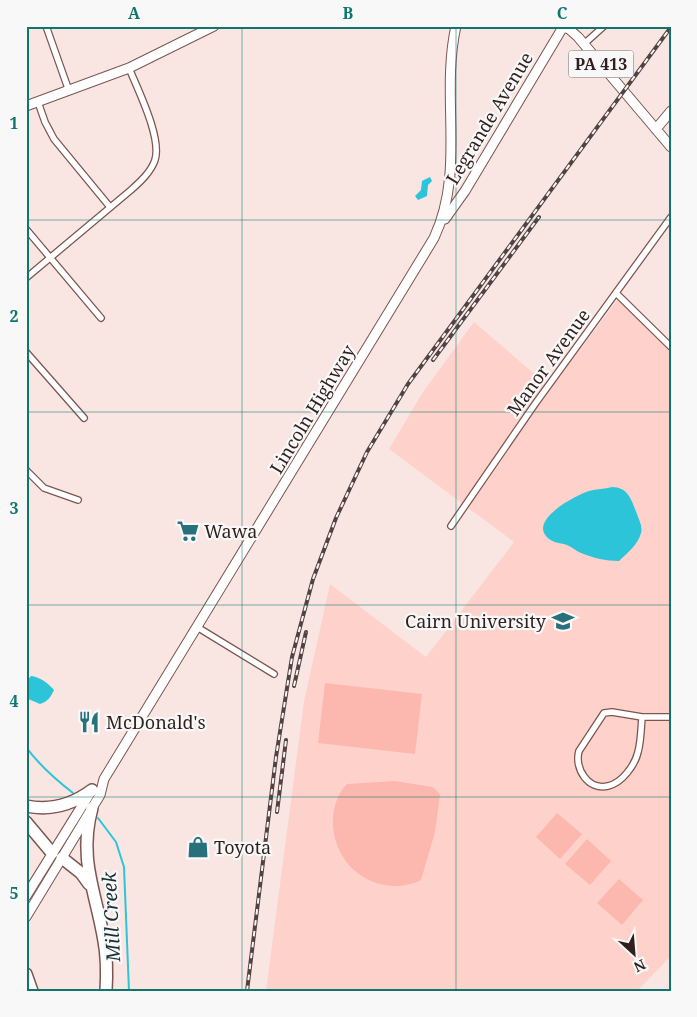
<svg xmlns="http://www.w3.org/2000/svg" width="697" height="1017" font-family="'Noto Serif',serif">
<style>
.built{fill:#fed2cb}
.green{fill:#fcb8ae}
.water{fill:#2cc4d9}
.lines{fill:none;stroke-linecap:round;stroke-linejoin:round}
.stream{stroke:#2cc4d9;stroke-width:2}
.street-casing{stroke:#7c554f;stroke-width:8}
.secondary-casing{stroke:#7c554f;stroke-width:11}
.primary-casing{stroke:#7c554f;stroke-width:11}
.highway-casing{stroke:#7c554f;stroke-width:14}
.street{stroke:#fff;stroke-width:5.5}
.secondary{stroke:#fff;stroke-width:9}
.primary{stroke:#fff;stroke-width:9}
.highway{stroke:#fff;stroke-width:11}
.rail-casing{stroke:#534240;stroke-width:4}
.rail{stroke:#f8f8f8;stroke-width:2;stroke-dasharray:5.5;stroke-linecap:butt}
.grid{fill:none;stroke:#0f766e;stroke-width:1;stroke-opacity:0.55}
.labels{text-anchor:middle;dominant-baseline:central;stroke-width:4.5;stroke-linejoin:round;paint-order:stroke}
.shield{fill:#f8f8f8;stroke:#6c605f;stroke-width:1}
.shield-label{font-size:16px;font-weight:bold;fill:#301f1d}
.street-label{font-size:18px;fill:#301f1d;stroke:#f8f8f8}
.poi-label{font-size:18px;fill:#301f1d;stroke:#f8f8f8;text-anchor:start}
.water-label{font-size:19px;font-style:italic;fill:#172f33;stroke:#f8f8f8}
.neatline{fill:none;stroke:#0f766e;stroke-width:2}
.grid-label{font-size:16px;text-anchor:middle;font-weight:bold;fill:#0f766e}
</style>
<rect width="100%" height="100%" fill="#f9e6e2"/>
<path class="built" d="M618,299L671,352V956L637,991H266L304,701L330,584L426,657L514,542L389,449L423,392L474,322L551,388Z"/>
<g class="green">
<path d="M325,683L422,694L415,754L318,743Z"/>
<path d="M395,781L433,787L440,794L435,832L421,880C413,884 403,886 394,886C361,885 336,860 333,827C332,811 336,795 347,784Z"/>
<path d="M557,813L582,834L560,859L536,837Z"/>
<path d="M587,839L611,861L590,885L565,864Z"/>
<path d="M619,879L643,900L622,925L597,903Z"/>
</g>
<g class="water">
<path d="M430,177L432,181L428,185L427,196L418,200L415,196L421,190L422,181Z"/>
<path d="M612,487C629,487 632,502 637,514C639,520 643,527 641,533C638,545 627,553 619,561C606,561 593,558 581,553C576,551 572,547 567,545C561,543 554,543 549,539C526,521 576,495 589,491C596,489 605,489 612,487Z"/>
<path d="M31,676C40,677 48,683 54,690C51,697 47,702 40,704L26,698V682Z"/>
</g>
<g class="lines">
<g class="stream">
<path d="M26,747C39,765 55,779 73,793"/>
<path d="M98,818L116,842L124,867L129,991"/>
</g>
<g class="street-casing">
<g id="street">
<path d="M46,26L69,91"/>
<path d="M584,44L604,26"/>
<path d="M38,102L45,122L54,139L110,207"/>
<path d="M26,229L101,318"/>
<path d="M26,278L131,190C140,182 151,172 155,160C162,138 138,90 129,68"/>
<path d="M616,293L671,347"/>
<path d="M26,352L84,418"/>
<path d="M26,470L44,488L78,500"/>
<path d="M451,526L535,404L671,217"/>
<path d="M197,627L274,674"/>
<path d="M642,717C641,729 641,741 638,752C635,765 622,783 608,786C588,791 574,768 579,751L604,713L612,712L642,717H671"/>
</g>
</g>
<g class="secondary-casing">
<g id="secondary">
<path d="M26,106L129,68L214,26"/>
<path d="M656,129L671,111"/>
</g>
</g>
<g class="primary-casing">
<g id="primary">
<path d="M562,26L569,29L578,37L671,147"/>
<path d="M445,219L465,191L563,27"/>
<path d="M26,896L90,793"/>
<path d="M26,917L100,795L104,779L434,238C466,170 440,97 456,26"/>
</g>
</g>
<g class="highway-casing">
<g id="highway">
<path d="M26,806C51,811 72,805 92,790"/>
<path d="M92,808C78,859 96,892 104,941C107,957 107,974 106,991"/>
<path d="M26,822L52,853"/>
<path d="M62,858L81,873L89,884"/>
<path d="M26,974L32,991"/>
</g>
</g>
<use href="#street" class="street"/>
<use href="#secondary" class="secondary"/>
<use href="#primary" class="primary"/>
<use href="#highway" class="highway"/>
<g class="rail-casing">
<g id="rail">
<path d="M433,360L539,217"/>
<path d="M294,686L306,632"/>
<path d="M277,812L286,740"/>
<path d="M247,991L276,757L292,657L313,579L336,518L367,452L408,384L671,27"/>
</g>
</g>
<use href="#rail" class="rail"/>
</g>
<path class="grid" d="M242,26V991M456,26V991M26,220H671M26,412H671M26,605H671M26,797H671"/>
<defs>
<g id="supermarket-bare" transform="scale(1.725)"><path d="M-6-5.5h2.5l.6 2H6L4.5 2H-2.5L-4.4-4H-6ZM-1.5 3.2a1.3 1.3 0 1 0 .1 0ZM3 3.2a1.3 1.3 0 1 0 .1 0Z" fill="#28707b" stroke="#f8f8f8" stroke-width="2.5" paint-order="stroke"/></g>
<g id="university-bare" transform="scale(1.725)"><path d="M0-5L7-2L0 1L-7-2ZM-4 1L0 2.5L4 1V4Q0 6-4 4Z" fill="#28707b" stroke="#f8f8f8" stroke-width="2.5" paint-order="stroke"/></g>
<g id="restaurant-bare" transform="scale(1.725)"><path d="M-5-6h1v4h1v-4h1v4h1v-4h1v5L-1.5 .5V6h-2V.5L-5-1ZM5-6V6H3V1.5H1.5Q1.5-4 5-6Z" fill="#28707b" stroke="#f8f8f8" stroke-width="2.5" paint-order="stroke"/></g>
<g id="shop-bare" transform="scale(1.725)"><path d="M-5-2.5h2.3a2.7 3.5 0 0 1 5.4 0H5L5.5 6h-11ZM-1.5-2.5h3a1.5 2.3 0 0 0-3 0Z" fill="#28707b" stroke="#f8f8f8" stroke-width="2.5" paint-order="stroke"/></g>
</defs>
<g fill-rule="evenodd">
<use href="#supermarket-bare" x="188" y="531"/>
<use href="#university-bare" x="563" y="621"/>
<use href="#restaurant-bare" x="89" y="722"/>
<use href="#shop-bare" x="198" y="847"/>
</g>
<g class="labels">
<rect class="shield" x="568.5" y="50.5" width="65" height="27" rx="4"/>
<g class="shield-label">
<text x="601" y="64">PA 413</text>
</g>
<g class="street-label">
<text transform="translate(489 118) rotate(-59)">Legrande Avenue</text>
<text transform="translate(548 362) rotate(-54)">Manor Avenue</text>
<text transform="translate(312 409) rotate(-59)">Lincoln Highway</text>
</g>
<g class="poi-label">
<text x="204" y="531">Wawa</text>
<text x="546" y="621" text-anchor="end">Cairn University</text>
<text x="106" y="722">McDonald's</text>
<text x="214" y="847">Toyota</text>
</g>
<g class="water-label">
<text transform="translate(111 917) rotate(-93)">Mill Creek</text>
</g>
</g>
<rect width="697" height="1017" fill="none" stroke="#f8f8f8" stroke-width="55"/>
<g transform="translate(634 954) rotate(154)" stroke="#f8f8f8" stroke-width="4" paint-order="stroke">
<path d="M0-4L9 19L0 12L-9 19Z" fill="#301f1d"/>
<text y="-8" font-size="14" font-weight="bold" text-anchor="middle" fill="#301f1d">N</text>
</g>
<rect x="28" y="28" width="642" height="962" class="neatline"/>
<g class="grid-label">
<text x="134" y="19">A</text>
<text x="348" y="19">B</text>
<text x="562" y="19">C</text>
<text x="14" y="129">1</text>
<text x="14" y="322">2</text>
<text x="14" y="514">3</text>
<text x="14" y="707">4</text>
<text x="14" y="899">5</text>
</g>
</svg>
